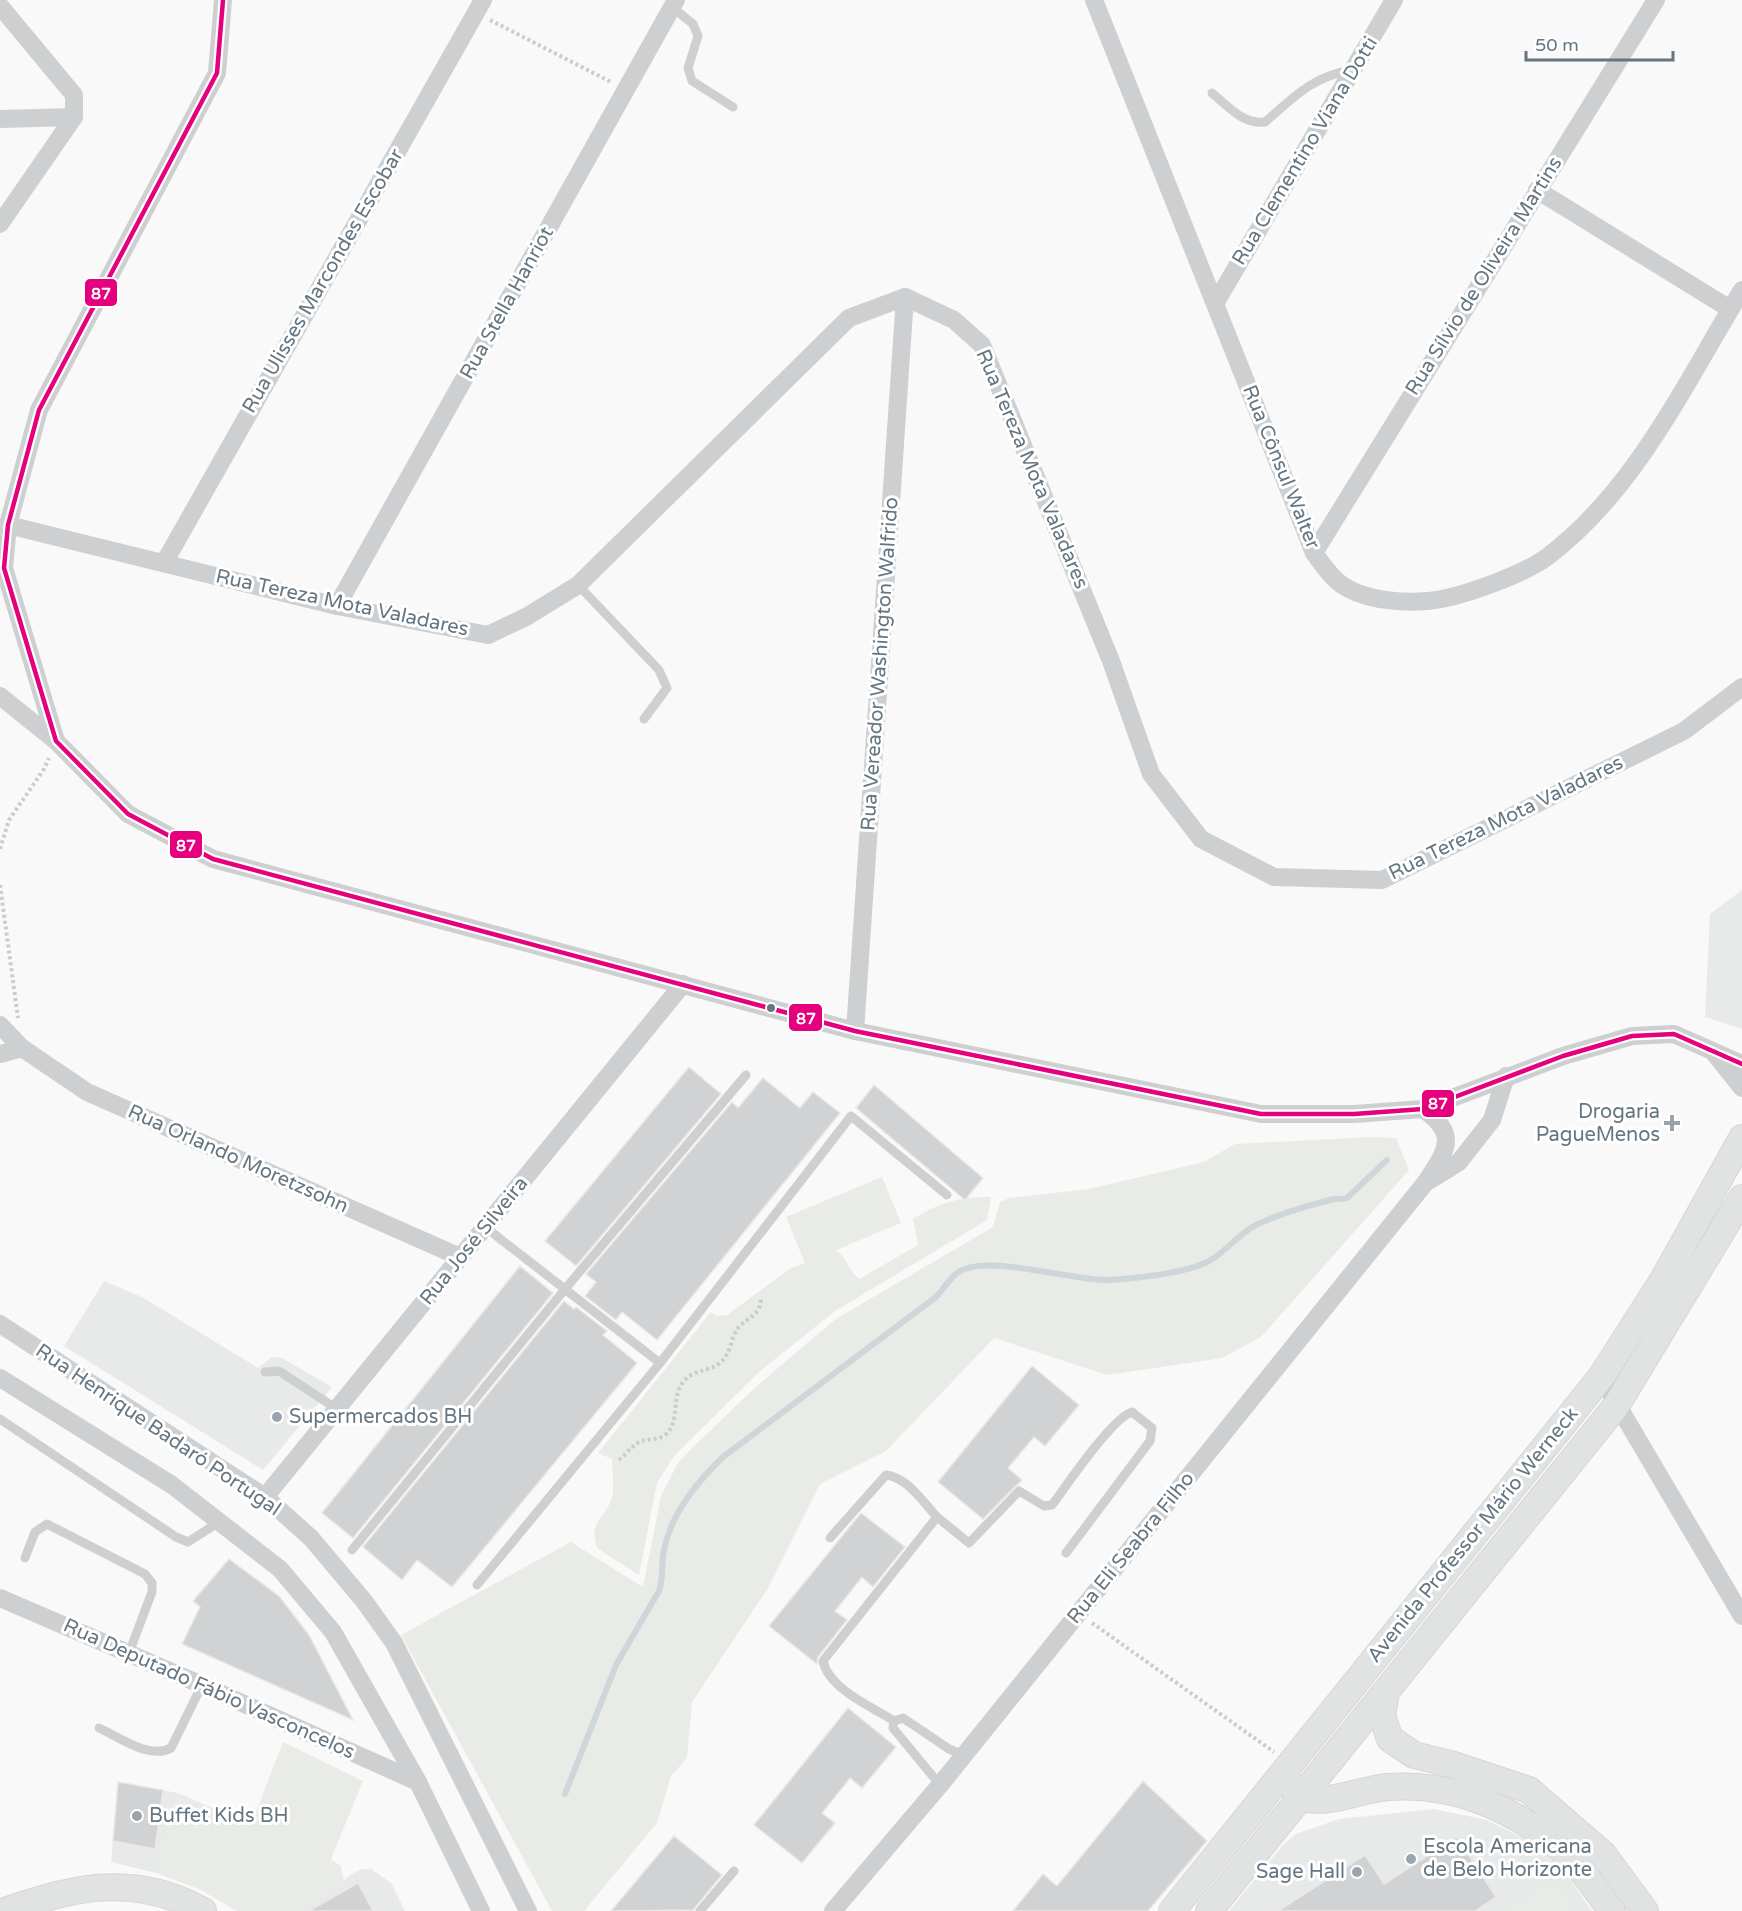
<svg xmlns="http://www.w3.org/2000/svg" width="1742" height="1911" font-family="'Varela Round',sans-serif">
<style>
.built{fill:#e8e9e9}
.green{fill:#e8ebe6}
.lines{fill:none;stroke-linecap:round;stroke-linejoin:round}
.stream{stroke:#ced6d9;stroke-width:6}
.building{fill:#d0d2d3;stroke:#e8e8e8;stroke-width:1.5}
.secondary-casing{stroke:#d5d6d7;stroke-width:28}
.path{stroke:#cbcccd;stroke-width:4;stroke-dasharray:3 3;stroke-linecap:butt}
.lane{stroke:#cecfd0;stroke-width:9}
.street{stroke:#cecfd0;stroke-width:18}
.secondary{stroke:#e1e2e2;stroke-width:26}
.bus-1-casing{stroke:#fff;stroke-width:9}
.bus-1{stroke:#e5007d;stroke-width:4.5}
.bus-dot{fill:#657683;stroke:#fff;stroke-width:2}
.poi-dot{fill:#99a4ac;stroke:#fff;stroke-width:2}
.labels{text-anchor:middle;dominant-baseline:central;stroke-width:6;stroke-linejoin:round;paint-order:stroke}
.street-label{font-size:20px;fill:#657683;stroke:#fff}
.poi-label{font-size:20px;fill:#657683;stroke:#fff;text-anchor:start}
.line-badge{stroke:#fff;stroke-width:2}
.badge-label{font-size:16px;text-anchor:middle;font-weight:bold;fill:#fff}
</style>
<rect width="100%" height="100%" fill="#f9f9f9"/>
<g class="built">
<path d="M1742,890V1029L1705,1017L1710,914Z"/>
<path d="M104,1281L142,1297L258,1368L272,1357L282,1358L332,1387L263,1470L64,1346Z"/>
<path d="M118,1782L178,1793L156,1873L111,1862Z"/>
<path d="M1434,1809L1487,1820L1531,1842L1566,1873L1592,1911H1229L1282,1846L1296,1834L1339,1819Z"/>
<path d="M362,1869H371L391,1883L405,1911H306L352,1874Z"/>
</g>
<g class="green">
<path d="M1371,1137L1396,1138L1409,1170L1261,1337L1222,1358L1107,1375L994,1338L886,1451L820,1484L768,1588L692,1702L687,1758L671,1776L657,1823L584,1911H552L401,1635L571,1542L643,1587L661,1496L678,1463L694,1446L759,1384L836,1319L993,1227L1000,1202L1009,1198L1089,1189L1204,1162L1235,1144Z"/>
<path d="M882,1177L901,1223L836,1250C847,1258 848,1270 859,1279L918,1245L913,1219C938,1203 961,1196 991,1197L987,1220L835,1311L759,1372L674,1456L657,1483L639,1575L597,1548C588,1518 605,1522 612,1497C615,1487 612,1470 612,1459L598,1453L711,1312L717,1316L727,1315L791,1268L805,1263L786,1217Z"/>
<path d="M283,1742L363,1781L331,1859L341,1866L344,1883L306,1911H237L199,1889L156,1873L178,1793L251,1825Z"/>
<path d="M1554,1880L1574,1911H1508Z"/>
</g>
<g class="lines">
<path class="stream" d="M565,1794L616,1665L659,1591C664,1578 661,1564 664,1550C671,1513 697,1482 723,1457L936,1297C943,1290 949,1279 957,1273C985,1252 1074,1282 1110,1280C1138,1278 1185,1274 1209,1261C1227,1251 1238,1234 1256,1225C1281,1213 1307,1206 1334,1199C1339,1198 1342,1200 1347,1198L1387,1160"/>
</g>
<g class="building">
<path d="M689,1067L721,1094L576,1266L545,1241Z"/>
<path d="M763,1078L800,1108L813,1092L840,1113L657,1340L622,1312L616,1320L585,1296L596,1282L586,1274L732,1102L738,1108Z"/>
<path d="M874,1085L983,1178L965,1200L856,1108Z"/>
<path d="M520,1266L553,1293L353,1538L322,1513Z"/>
<path d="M564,1301L574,1309L576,1307L607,1331L603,1335L637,1363L452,1587L417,1560L402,1580L363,1547Z"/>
<path d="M1032,1366L1079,1405L1045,1446L1034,1437L1008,1468L1022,1480L983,1519L938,1482Z"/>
<path d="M861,1513L905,1547L873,1587L862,1577L835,1611L847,1620L818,1657L817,1664L769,1626Z"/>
<path d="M229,1559L279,1596L309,1635L353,1720L182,1644L200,1607L193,1601Z"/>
<path d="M848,1708L896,1747L862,1788L850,1778L822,1813L835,1823L802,1863L754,1825Z"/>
<path d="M1143,1781L1207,1841L1148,1911H1013L1043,1874L1057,1886Z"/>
<path d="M118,1782L163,1790L155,1849L113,1841Z"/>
<path d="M674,1836L722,1875L693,1910L611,1911Z"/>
<path d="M1457,1837L1496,1897L1475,1911H1278L1365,1855L1384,1884Z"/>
<path d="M358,1883L373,1911H309Z"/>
</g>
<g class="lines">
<g class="secondary-casing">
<g id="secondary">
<path d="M1386,1692L1382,1716L1390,1739L1414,1755L1451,1764L1529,1790L1603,1854L1645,1911"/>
<path d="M1293,1786L1299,1798C1331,1805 1357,1790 1388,1787C1459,1782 1527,1813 1576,1864C1589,1878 1600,1896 1612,1911"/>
<path d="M5,1911C74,1886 136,1873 203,1911"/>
<path d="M1172,1911L1601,1377L1663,1280L1742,1138"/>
<path d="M1209,1911L1616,1406L1742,1198"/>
</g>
</g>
<g class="path">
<path d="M490,20L611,82"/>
<path d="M0,849L9,820L44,769L49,758"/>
<path d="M0,885L18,1018"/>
<path d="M619,1460C625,1455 632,1446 639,1442C648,1438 657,1441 665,1435C681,1422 670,1397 684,1381C696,1368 710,1372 720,1363C732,1353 730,1337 739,1327C748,1317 761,1315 761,1299"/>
<path d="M1092,1623L1274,1752"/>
</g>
<g class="lane">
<path d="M672,7L693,24L698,36L688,68L692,81L733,107"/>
<path d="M1212,93C1228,106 1243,125 1265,122C1294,97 1313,76 1352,70"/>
<path d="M578,585L659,670L667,688L644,719"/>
<path d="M485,1227L660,1363"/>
<path d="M265,1372L279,1371L337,1409"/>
<path d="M0,1419L176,1537L188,1542L219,1522"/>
<path d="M937,1517L969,1543L1019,1491L1044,1506L1052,1505C1067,1485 1112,1418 1132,1412L1152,1428L1150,1441L1066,1553"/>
<path d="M830,1538L886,1475C907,1477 923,1502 937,1517L823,1661C829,1689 872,1707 894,1721"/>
<path d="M352,1550L565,1289L746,1075"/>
<path d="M25,1558L35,1532L47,1524L145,1574L152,1583V1592L129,1653"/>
<path d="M477,1585L660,1363L851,1116L947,1195"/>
<path d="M99,1728C119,1737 150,1760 171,1748L202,1685"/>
<path d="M940,1785L893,1728L894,1721L903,1718L949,1749L964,1755"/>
<path d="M700,1911L734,1871"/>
</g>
<g class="street">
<path d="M223,0L217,73L39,410L8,525L4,568L56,741L128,814L213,859L855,1031L1261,1114H1354L1423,1109L1563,1056L1632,1036L1674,1034L1742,1064"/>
<path d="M1094,0L1314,553C1321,562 1328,573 1337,581C1361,602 1412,605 1442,599C1471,593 1524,574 1547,557C1636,490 1685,383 1742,290"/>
<path d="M0,6L74,95V117"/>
<path d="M0,119L74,117"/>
<path d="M1537,190L1730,309"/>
<path d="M0,224L74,117"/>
<path d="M1216,302L1394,0"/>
<path d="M8,525L337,606L488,635L526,617L578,585L849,318L905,297L954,320L982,345L1111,661L1151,774L1201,839L1274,877L1382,880L1684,731L1742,687"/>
<path d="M1314,553L1656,0"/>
<path d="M164,563L483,0"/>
<path d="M337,606L676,0"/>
<path d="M0,696L56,741"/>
<path d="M0,1025L22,1048L87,1092L460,1257"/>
<path d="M855,1031L905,297"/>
<path d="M1714,1053L1742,1088"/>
<path d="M0,1054L22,1048"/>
<path d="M1430,1180L1459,1162L1492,1120L1506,1076"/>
<path d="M0,1324L265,1497L311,1538L364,1601L394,1643L528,1911"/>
<path d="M1601,1377L1742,1616"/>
<path d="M0,1378L172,1485L280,1569L333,1632L418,1782L481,1911"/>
<path d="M265,1497L683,984"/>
<path d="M0,1598L202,1685L418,1782"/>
<path d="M833,1911L940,1785L1426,1182C1447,1149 1459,1135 1423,1109"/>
</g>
<use href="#secondary" class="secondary"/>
<g class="bus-1-casing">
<path id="bus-1" d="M223,0L217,73L39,410L8,525L4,568L56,741L128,814L213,859L855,1031L1261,1114H1354L1423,1109L1563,1056L1632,1036L1674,1034L1742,1064"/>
</g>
<use href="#bus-1" class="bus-1"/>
</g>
<circle class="bus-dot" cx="771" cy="1008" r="5"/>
<g class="poi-dot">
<path d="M1669 1114h6v6h6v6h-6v6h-6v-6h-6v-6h6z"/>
<circle cx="277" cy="1417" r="6"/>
<circle cx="137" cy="1816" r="6"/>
<circle cx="1411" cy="1859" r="6"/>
<circle cx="1357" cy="1872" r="6"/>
</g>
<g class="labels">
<g class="street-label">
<text transform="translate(1305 151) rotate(-59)">Rua Clementino Viana Dotti</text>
<text transform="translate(1484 276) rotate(-58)">Rua Sílvio de Oliveira Martins</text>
<text transform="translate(323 281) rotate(-60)">Rua Ulisses Marcondes Escobar</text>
<text transform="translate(507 303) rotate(-61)">Rua Stella Hanriot</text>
<text transform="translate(1281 467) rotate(68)">Rua Cônsul Walter</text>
<text transform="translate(1032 469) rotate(67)">Rua Tereza Mota Valadares</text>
<text transform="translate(342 603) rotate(12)">Rua Tereza Mota Valadares</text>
<text transform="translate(880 664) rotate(-86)">Rua Vereador Washington Walfrido</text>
<text transform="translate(1506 818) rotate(-26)">Rua Tereza Mota Valadares</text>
<text transform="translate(238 1159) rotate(24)">Rua Orlando Moretzsohn</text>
<text transform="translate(474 1241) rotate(-51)">Rua José Silveira</text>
<text transform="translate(158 1430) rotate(34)">Rua Henrique Badaró Portugal</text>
<text transform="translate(1473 1535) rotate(-51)">Avenida Professor Mário Werneck</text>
<text transform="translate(1131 1548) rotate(-51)">Rua Eli Seabra Filho</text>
<text transform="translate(209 1689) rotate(24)">Rua Deputado Fábio Vasconcelos</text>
</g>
<g class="poi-label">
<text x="1660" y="1112" text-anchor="end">Drogaria<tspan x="1660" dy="23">PagueMenos</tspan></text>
<text x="289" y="1417">Supermercados BH</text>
<text x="149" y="1816">Buffet Kids BH</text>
<text x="1423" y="1847">Escola Americana<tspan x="1423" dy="23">de Belo Horizonte</tspan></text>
<text x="1345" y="1872" text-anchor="end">Sage Hall</text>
</g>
</g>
<g class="line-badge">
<rect x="84" y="278" width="34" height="29" rx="6" fill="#e5007d"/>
<rect x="169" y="830" width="34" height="29" rx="6" fill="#e5007d"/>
<rect x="788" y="1003" width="35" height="29" rx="6" fill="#e5007d"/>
<rect x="1421" y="1089" width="34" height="29" rx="6" fill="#e5007d"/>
</g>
<g class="badge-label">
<text x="101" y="299">87</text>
<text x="186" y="851">87</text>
<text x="806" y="1024">87</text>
<text x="1438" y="1109">87</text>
</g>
<path d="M1526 51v9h147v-9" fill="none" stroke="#657683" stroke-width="3"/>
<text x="1535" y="51" font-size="18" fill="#657683" stroke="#ffffff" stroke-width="4.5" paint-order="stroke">50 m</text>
</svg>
